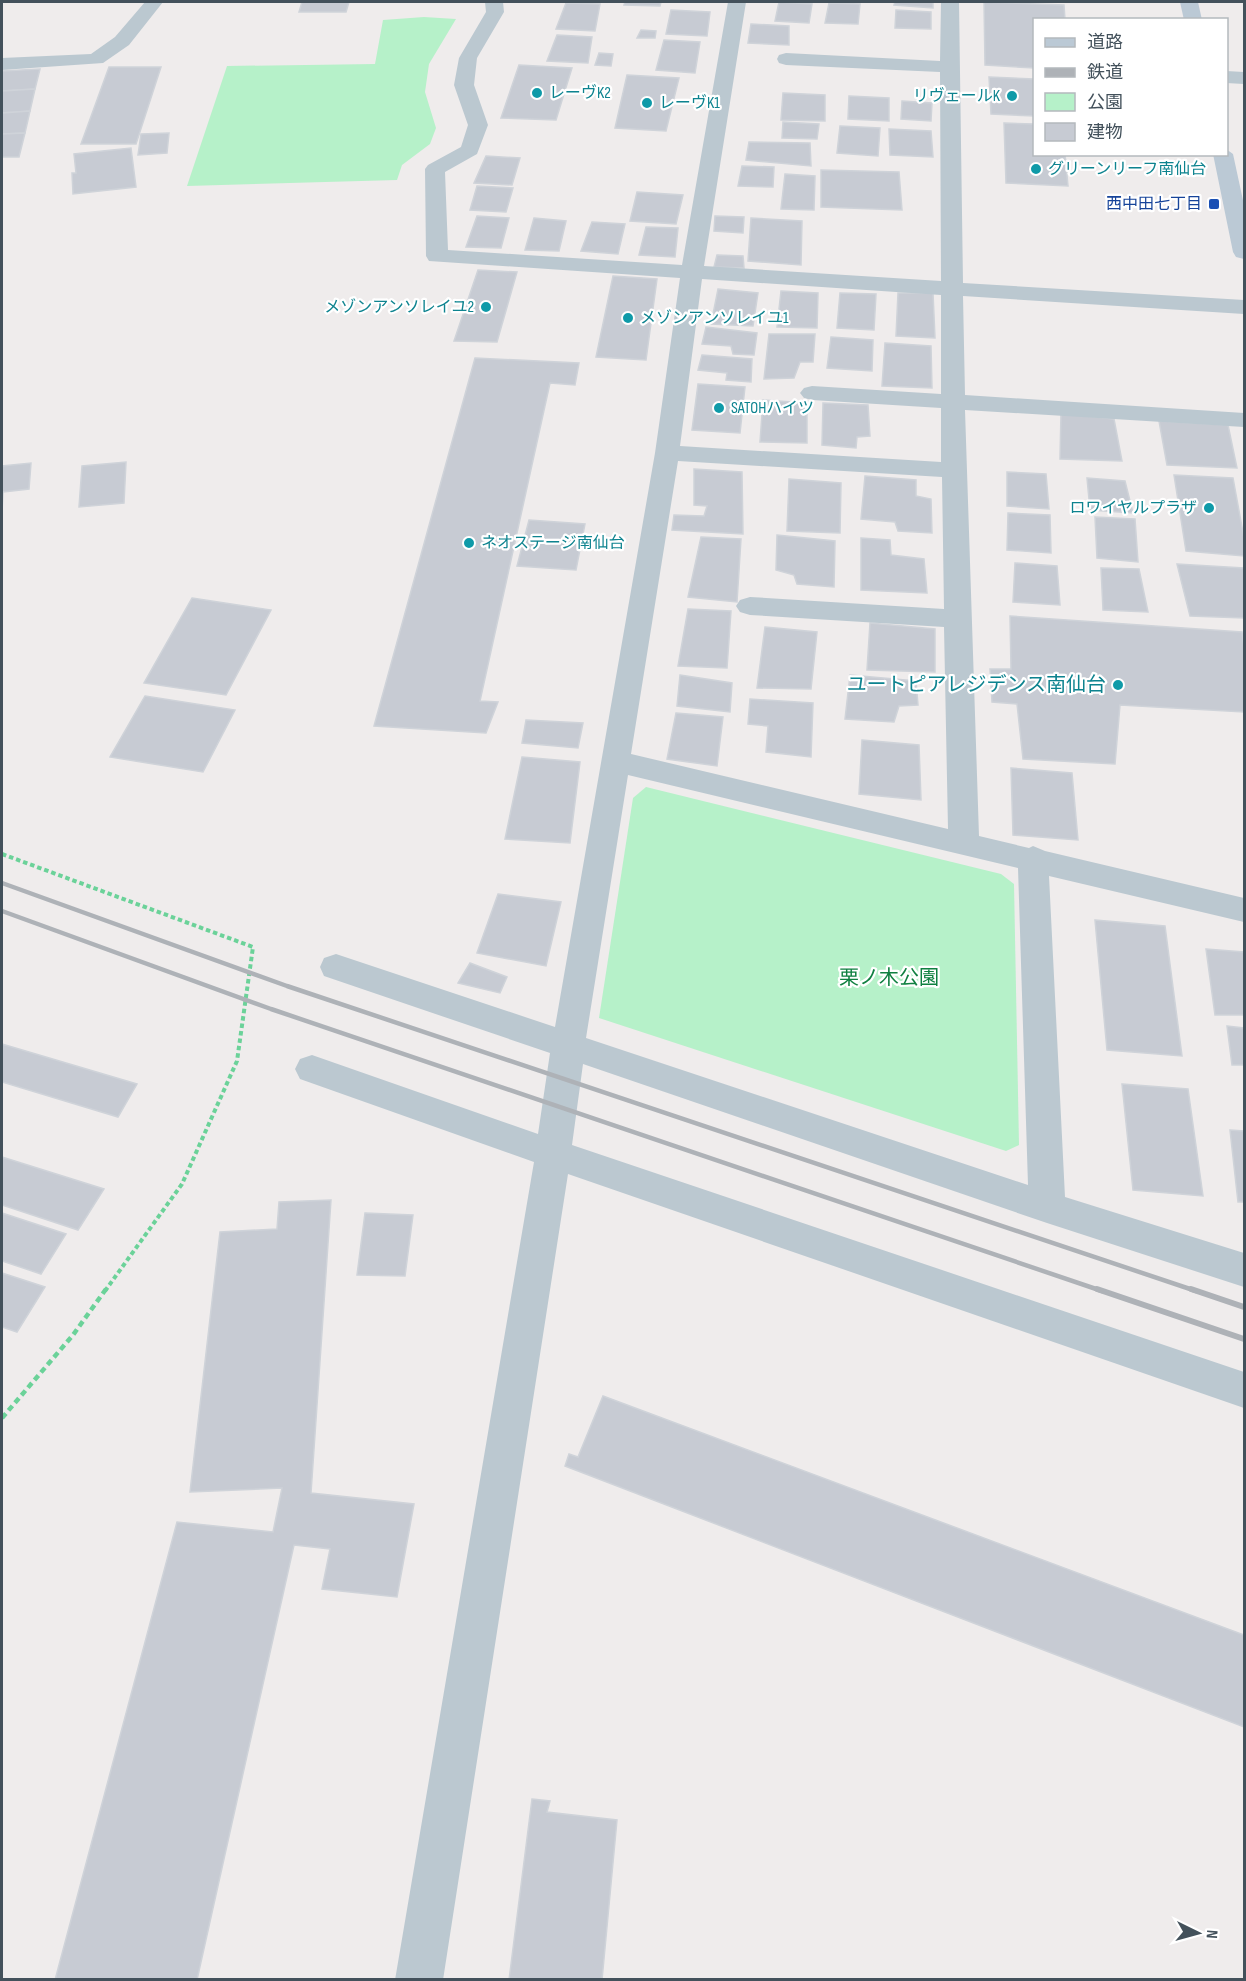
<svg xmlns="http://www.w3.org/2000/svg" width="1246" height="1981" font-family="'Sofia Sans Condensed','Noto Sans JP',sans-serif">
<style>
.green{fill:#b6f1c9}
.building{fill:#c7cbd3;stroke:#cfd3d9;stroke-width:1.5}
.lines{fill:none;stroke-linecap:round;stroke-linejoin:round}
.path-far1{stroke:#6bd299;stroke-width:4;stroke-dasharray:4.5 3;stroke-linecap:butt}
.path{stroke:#6bd299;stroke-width:4.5;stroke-dasharray:6 4;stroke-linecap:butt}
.street{fill:#bbc8d0;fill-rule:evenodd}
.secondary{fill:#bbc9d5;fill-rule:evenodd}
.rail-far1{stroke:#aeb2b7;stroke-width:4.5}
.rail{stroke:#aeb2b7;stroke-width:6}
.culture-dot{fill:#0f9aa8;stroke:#fff;stroke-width:2}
.transit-dot{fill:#1a4fb4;stroke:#fff;stroke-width:2}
.labels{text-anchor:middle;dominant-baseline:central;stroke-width:4.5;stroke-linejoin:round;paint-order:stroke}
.far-culture-label{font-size:16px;fill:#0d838f;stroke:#fff;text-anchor:start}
.far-transit-label{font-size:16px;fill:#164399;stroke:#fff;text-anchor:end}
.culture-label{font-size:20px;fill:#0d838f;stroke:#fff;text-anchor:end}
.park-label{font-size:20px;fill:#108041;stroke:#fff}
</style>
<rect width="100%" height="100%" fill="#efecec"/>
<g class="green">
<path d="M424,17L456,19L429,64L425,92L436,128L430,144L402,165L397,180L187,186L227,66L375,64L383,20Z"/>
<path d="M646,787L1001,874L1014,884L1019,1145L1006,1151L599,1018L633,798Z"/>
</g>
<g class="building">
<path d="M302,2H349L346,12H299Z"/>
<path d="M625,2H661L660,6L624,5Z"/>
<path d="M779,2L812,4L809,23L775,21Z"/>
<path d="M895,2H933V8L894,5Z"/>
<path d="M984,2L1064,5L1065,20H1034V68L985,65Z"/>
<path d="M566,3L600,4L595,31L556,29Z"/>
<path d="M829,3L860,4L858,24L825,23Z"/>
<path d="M671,10L710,12L707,36L666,34Z"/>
<path d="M896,10L931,12V29L895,28Z"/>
<path d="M751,24L789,26V45L748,43Z"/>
<path d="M641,30L656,31L655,38H637Z"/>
<path d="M557,35L592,37L588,63L547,61Z"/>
<path d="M664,40L700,42L695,73L656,70Z"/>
<path d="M599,53L613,54L611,66L595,65Z"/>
<path d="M519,65L572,68L556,120L501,118Z"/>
<path d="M109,67H161L136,144H81Z"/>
<path d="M40,69L35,89L2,91V71Z"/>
<path d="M627,75L679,78L666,131L615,128Z"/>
<path d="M989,77L1034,79V116L991,114Z"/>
<path d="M35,89L30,111L2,113V91Z"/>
<path d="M783,93L825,95V121L781,120Z"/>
<path d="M849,96L889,98V121L848,119Z"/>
<path d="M902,101L932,103L931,121L901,119Z"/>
<path d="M30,111L25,133L2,134V113Z"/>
<path d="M783,122L819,124L817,139L782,138Z"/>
<path d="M1004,123L1034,124V154H1065L1068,186L1006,183Z"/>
<path d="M840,126L880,128L878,156L837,153Z"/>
<path d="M889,129L931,131L933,157L890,155Z"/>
<path d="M25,133L19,157H2V134Z"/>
<path d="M169,133L167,153L138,155L141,134Z"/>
<path d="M749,142L810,143L811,166L746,160Z"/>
<path d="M131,148L136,187L73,194L72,173H76L74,154Z"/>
<path d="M486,156L520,158L512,185L474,183Z"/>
<path d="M742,166L774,167L773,187L738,186Z"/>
<path d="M821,170L899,172L902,210L821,207Z"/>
<path d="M785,174L815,176L814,210L781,209Z"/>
<path d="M477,186L513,188L506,212L470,210Z"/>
<path d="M637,192L683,195L676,224L630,221Z"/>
<path d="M477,216L509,218L501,248L466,247Z"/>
<path d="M715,216L744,217L743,233L714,231Z"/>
<path d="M534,218L566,221L559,251L525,250Z"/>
<path d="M751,218L802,221L801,265L748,261Z"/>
<path d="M592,222L625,224L618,254L581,251Z"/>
<path d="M646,227L678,228L675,257L639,255Z"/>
<path d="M717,255L743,256L744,268L714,267Z"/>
<path d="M478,270L517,272L497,342L454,341Z"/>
<path d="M613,276L657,279L646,360L596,357Z"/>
<path d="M718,289L758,293L753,326L711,324Z"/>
<path d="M781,291L818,293L817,328L777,327Z"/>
<path d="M840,293L876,294L874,330L837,328Z"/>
<path d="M898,293H933L935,338L896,336Z"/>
<path d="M706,327L757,333L754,355L733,354L731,346L702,344Z"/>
<path d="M769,334H815L813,362H800L794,378L764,379Z"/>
<path d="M831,337L873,340L872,371L827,368Z"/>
<path d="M885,343L931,346L932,388L882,386Z"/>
<path d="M702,355L752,359L751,382L726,380L727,373L698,370Z"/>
<path d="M475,358L579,363L575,385L550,383L480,701L498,702L486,733L374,726Z"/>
<path d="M698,384L745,387L740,433L692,430Z"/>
<path d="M763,400L807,403V443L760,442Z"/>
<path d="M823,403L868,405L870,436L857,437L856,448L822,445Z"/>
<path d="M1061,413L1114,419L1122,461L1060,459Z"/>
<path d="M1159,421L1228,425L1237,468L1167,465Z"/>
<path d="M126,462L124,503L79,507L82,466Z"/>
<path d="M31,463L29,489L3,492L2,512V466Z"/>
<path d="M694,469L742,472L743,534L672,530L674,515L704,516L707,506L694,505Z"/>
<path d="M1007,472L1046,474L1049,509L1007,506Z"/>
<path d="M1174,475L1233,478L1244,538V556L1186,551Z"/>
<path d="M865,476L916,480V496L931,499L932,533L898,531L895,522L861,519Z"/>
<path d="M1087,478L1125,481L1133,513L1090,510Z"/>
<path d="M789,479L841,483L840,533L787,531Z"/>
<path d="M1008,513L1050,515L1051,553L1007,550Z"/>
<path d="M1095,517L1135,519L1138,562L1097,558Z"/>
<path d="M529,520L585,524L576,570L517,566Z"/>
<path d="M777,535L835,541L834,587L797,584L794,575L776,570Z"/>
<path d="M701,537L741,539L737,602L688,597Z"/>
<path d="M861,538L890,540L891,555L924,559L927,593L861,590Z"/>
<path d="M1015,563L1057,566L1060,605L1013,602Z"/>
<path d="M1177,564L1244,568V618L1190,616Z"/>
<path d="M1101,568L1139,569L1148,612L1103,610Z"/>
<path d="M192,598L271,610L226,695L144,683Z"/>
<path d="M688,609L731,611L727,668L678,666Z"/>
<path d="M1010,616L1242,632L1244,648V712L1120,705L1115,764L1023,759L1017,704L992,702L990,669H1011Z"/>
<path d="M870,623L935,629V672L867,670Z"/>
<path d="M765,627L817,632L811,689L757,688Z"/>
<path d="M680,675L732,683L730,712L677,706Z"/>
<path d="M850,675L916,681L918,705L899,706L894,722L845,719Z"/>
<path d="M145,696L235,710L203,772L110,757Z"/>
<path d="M750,699L813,703L811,757L766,752L768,726L748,724Z"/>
<path d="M676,713L723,717L717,766L667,759Z"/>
<path d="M526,720L583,723L578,748L522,743Z"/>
<path d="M862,740L919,745L921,800L859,794Z"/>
<path d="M522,757L580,762L570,843L505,839Z"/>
<path d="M1011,768L1072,773L1078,840L1013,835Z"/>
<path d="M498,894L561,902L546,966L477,953Z"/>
<path d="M1095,920L1165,926L1182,1056L1107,1050Z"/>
<path d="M1206,949L1244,952V1015H1215Z"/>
<path d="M470,963L507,977L500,993L458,983Z"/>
<path d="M1227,1026L1244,1028V1065H1232Z"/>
<path d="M2,1044L137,1084L118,1117L2,1082Z"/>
<path d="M1122,1084L1188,1089L1203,1196L1133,1190Z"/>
<path d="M1230,1130L1244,1131V1202H1238Z"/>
<path d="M2,1157L104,1189L78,1230L2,1205Z"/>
<path d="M331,1200L311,1493L414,1504L397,1597L322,1589L330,1549L294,1545L197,1980H55L177,1522L273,1532L282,1488L190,1492L220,1232L277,1229L279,1202Z"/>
<path d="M2,1213L66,1234L41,1274L2,1261Z"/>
<path d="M365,1213L413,1215L405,1276L357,1275Z"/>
<path d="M2,1273L45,1287L17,1332L2,1327Z"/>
<path d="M603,1396L1244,1635V1727L565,1466L569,1454L578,1457Z"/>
<path d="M532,1799L550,1801L547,1812L617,1820L602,1980H509Z"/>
</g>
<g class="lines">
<path class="path-far1" d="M2,854L253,947L237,1061L182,1184L105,1291"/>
<path class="path" d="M2,1418L73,1335L106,1289"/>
<g class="street">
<path d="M145,2H163L129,45L103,63L2,70V58L91,54L115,37Z"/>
<path d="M485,2H503L504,12L477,58L474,85L488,125L477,154L445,172L448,250L682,265L728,2H746L704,266L941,281L940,72L786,65L779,63L777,59L779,55L786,53L940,61L941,2H959L963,283L1244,300V314L963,296L965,395L1244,413V427L965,410L979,836L1029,848L1033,846L1045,851L1244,898V922L1049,876L1065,1197L1244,1253V1287L1047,1223L583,1064L572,1145L1244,1372V1408L568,1174L443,1980H395L534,1162L300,1079L295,1069L300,1059L312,1055L538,1134L550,1053L324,976L320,967L324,958L336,954L555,1027L655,453L680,278L429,261L426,256L425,169L428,165L461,147L468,125L454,85L459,58L486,12ZM702,279L941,295V394L812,386L804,388L800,393L804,398L812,400L941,408V462L680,446ZM678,461L942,477L944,609L750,597L740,600L736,606L740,612L750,615L944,627L948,829L631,754ZM628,775L1018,868L1028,1185L586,1038Z"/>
<path d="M1226,71L1244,72V84L1226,83Z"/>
</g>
<g class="secondary">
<path d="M1180,2H1198L1202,20H1184Z"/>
<path d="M1226,149L1233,154L1244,205V259L1236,257L1233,252L1213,154H1226Z"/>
</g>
<g class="rail-far1">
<path d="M2,883L287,986L1196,1291"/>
<path d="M2,911L271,1009L1102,1291"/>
</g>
<g class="rail">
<path d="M1097,1289L1244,1339"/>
<path d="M1191,1289L1244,1307"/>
</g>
</g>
<g class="culture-dot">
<circle cx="537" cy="93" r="6"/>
<circle cx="1012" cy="96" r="6"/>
<circle cx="647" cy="103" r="6"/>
<circle cx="1036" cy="169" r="6"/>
<circle cx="486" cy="307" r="6"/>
<circle cx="628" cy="318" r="6"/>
<circle cx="719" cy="408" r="6"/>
<circle cx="1209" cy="508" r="6"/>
<circle cx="469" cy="543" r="6"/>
<circle cx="1118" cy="685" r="6"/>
</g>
<rect class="transit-dot" x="1208" y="198" width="12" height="12" rx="3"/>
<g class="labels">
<g class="far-culture-label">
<text x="549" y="93">レーヴK2</text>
<text x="1000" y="96" text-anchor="end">リヴェールK</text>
<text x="659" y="103">レーヴK1</text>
<text x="1048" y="169">グリーンリーフ南仙台</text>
<text x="474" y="307" text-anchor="end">メゾンアンソレイユ2</text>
<text x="640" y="318">メゾンアンソレイユ1</text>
<text x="731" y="408">SATOHハイツ</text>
<text x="1197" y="508" text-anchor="end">ロワイヤルプラザ</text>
<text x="481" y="543">ネオステージ南仙台</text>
</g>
<g class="far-transit-label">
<text x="1202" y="204">西中田七丁目</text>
</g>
<g class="culture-label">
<text x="1106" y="685">ユートピアレジデンス南仙台</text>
</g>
<g class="park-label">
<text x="889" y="978">栗ノ木公園</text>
</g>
</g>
<rect width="1246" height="1981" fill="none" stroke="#43515b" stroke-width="6"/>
<rect x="1033" y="18" width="195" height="138" fill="#ffffff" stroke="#b4b9bd" stroke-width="1.5"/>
<rect x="1045" y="38" width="30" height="9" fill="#bbc9d5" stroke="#b4b9bd" stroke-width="1.5"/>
<text x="1087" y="48" font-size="18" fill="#43515b">道路</text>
<rect x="1045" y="68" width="30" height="9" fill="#aeb2b7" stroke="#b4b9bd" stroke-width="1.5"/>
<text x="1087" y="78" font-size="18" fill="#43515b">鉄道</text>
<rect x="1045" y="93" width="30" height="18" fill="#b6f1c9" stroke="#b4b9bd" stroke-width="1.5"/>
<text x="1087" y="108" font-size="18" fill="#43515b">公園</text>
<rect x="1045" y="123" width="30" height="18" fill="#c7cbd3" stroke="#b4b9bd" stroke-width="1.5"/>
<text x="1087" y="138" font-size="18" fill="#43515b">建物</text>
<g transform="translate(1198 1933) rotate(95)" stroke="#ffffff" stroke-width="4.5" paint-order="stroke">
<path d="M0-4.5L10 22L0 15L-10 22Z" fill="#43515b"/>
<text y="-9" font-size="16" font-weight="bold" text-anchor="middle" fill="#43515b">N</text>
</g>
</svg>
